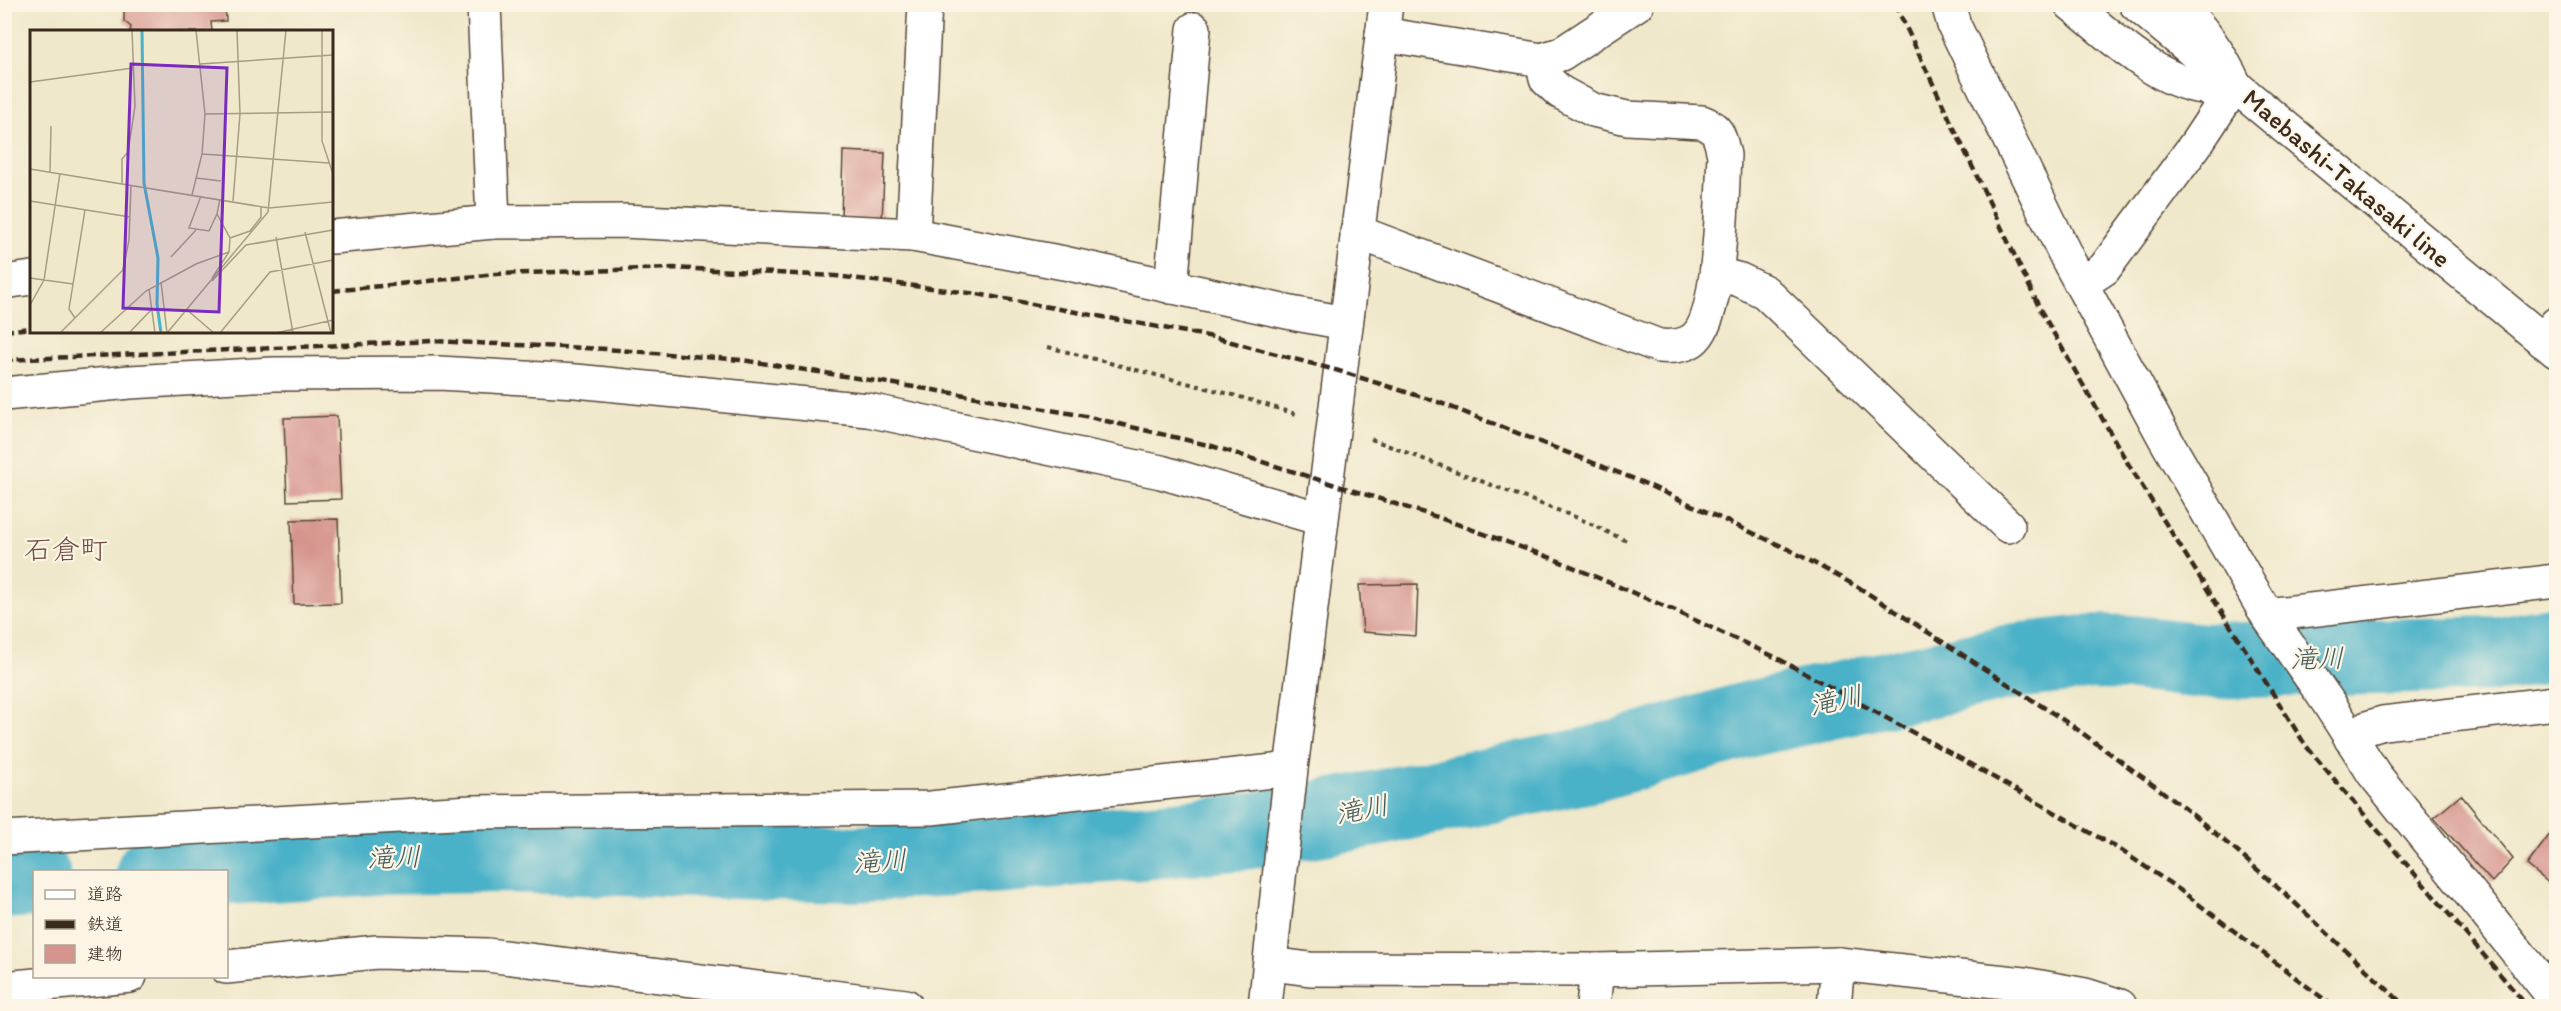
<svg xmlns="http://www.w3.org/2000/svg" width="2561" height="1011" font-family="Itim,'Klee One',sans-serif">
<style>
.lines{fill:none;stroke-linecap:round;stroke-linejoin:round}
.river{stroke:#49b1c8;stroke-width:76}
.building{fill:#d5948d}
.minor-casing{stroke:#564638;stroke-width:36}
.major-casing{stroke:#564638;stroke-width:36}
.path{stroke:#564638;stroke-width:4;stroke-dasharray:4.5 4.5;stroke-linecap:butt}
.minor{stroke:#fff;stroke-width:33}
.major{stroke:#fff;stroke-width:33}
.rail{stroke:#3b2a1e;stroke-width:4.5;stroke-dasharray:9 4.5;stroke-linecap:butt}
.labels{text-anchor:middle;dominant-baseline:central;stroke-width:4.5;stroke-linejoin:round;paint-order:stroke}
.street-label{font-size:26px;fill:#3b2a1e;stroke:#fcf5e5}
.water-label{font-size:27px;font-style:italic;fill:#40595a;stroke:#fcf5e5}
.quarter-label{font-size:28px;fill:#714f45;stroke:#fcf5e5}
.inset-river{fill:none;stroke:#49b1c8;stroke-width:3}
.inset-road{fill:none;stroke:#a79c85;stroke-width:1.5}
.view{fill:#7b2cbf;fill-opacity:0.15;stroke:#7b2cbf;stroke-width:3}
.inset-edge{fill:none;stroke:#3b2a1e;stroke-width:3}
</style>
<rect width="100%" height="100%" fill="#fcf5e5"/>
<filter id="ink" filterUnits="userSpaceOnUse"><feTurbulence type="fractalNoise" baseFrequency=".0167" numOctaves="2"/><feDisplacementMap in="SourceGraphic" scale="12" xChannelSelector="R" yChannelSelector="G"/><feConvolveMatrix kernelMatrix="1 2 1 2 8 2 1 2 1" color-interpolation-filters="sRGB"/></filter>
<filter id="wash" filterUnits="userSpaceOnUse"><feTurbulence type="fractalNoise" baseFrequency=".008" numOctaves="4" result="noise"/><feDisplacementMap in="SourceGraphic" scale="24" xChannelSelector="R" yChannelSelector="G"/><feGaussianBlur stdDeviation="1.35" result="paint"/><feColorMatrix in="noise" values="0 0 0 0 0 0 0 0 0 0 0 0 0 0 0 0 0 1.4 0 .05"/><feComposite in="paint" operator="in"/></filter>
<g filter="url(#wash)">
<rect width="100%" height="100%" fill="#efe8ca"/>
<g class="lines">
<g class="river">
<path d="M154,872L375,857L501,855L853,864L1005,855L1237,833L1379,808L1594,764L1750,719L2015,661L2094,652L2133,653L2203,661L2500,654L2556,643"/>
<path d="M4,881L34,879"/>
</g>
</g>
<g id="blocks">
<g class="building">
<path d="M124,4H225L226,21L211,22L212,32H130L131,27L124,21Z"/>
<path d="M843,151L885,153L882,220L841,218Z"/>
<path d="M337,416L341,499L287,501L284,418Z"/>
<path d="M338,519L341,603L294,604L291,520Z"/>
<path d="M1418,584L1416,636L1363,632L1359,585Z"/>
<path d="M2461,795L2513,859L2492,882L2434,818Z"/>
<path d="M2556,826V889L2527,865Z"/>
</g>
</g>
</g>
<g filter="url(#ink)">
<use href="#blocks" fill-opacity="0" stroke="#564638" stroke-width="1.5"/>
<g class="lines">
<g class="minor-casing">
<g id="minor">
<path d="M484,4L493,222"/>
<path d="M1948,4L1954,25L2067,258L2163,435L2267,615L2328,702L2374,774L2556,1000"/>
<path d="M2071,4C2107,33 2155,81 2203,87C2213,88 2225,86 2235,85"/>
<path d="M2177,4C2203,28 2220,53 2235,85"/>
<path d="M1382,34L1542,60L1561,54L1637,4"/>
<path d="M1357,232L1659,346C1670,347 1681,347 1691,341C1722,322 1722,191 1724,155C1720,138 1719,128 1702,122L1627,118L1593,110L1560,92L1546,79L1542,60"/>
<path d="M913,235L925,4"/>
<path d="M332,237L493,222L623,221L913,235L1064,263L1296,314L1346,323"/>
<path d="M1717,274L1740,280L1765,292L2008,526"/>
<path d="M4,282L32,278"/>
<path d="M2081,284L2104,269L2196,144L2235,85"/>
<path d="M1171,287L1194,29"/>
<path d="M2543,341L2556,324"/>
<path d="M4,394L130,382L272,374L439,373L576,381L868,410L1161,472L1321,519"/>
<path d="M2267,615L2556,581"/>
<path d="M2351,739L2367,728L2383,723L2556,703"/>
<path d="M4,838L472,812L931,808L1291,769"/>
<path d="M1271,964L1310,969L1597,970L1838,964L2024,984L2085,995L2120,1006"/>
<path d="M226,967L377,952L487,955L906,1006"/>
<path d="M4,988L130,976"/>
<path d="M1265,1006L1291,769L1386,4"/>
<path d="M1593,1006L1597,970"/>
<path d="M1834,1006L1838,964"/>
</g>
</g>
<g class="major-casing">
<path id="major" d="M2136,4L2556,351"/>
</g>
<g class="path">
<path d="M1048,347L1237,396L1296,414"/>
<path d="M1371,439L1578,518L1629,542"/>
</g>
<use href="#minor" class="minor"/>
<use href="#major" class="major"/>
<g class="rail">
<path d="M1895,4L2041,311L2127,462L2306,746L2527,1006"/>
<path d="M332,291L496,274L673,268L836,276L977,294L1213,337L1339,371L1438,402L1637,480L1790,550L1858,587L2074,727L2182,806L2234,849L2295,903L2405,1006"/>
<path d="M4,331L32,328"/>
<path d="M4,360L432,341L606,349L742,360L965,395L1085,416L1212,446L1440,518L1554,559L1671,609L1777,658L1963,760L2119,849L2180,890L2333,1006"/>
</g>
</g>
</g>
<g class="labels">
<g class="street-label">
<text transform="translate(2347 178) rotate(40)">Maebashi-Takasaki line</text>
</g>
<g class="water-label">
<text transform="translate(2317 658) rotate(-1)">滝川</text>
<text transform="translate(1836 700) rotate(-12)">滝川</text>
<text transform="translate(1362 809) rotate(-11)">滝川</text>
<text transform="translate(394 857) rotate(-2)">滝川</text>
<text transform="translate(880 861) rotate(-4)">滝川</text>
</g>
<g class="quarter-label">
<text x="66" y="549">石倉町</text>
</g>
</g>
<g transform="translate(30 30)">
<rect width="303" height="303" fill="#efe8ca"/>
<path class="inset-river" d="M112,0L114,153L128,228L127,274L131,303"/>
<path class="inset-road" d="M292,0V111L303,144M170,34L303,25M0,52L103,38M0,82V104M175,84L303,82M172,124L299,133M0,139L239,178M20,142L21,96M166,148L191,151M92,154V129L98,122L105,76L102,0M162,165L172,124L175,84L166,0M171,166L159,198L179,201L187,184M0,171L100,187M203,171L210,84L207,0M239,178L303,172M275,202L301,303M246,207L263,303M200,208L220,201L231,187V176M141,227L166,200M0,248L43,254M182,248L199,222L200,208L187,184L190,169M182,251L216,215L303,200M131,252L137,303M119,259L125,303M0,275L14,250L30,143M156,279L184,303M45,288L39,279L55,180M30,303L93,240L99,210L101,156M70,303L116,261L166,234L199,222M99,303L122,279M137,303L238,182L256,0M190,303L240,242L303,230M246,303L303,290"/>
<path class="view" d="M101,34L197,38L189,282L93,278Z"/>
<rect width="303" height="303" class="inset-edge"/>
</g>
<rect width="2561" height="1011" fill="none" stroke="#fcf5e5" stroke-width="24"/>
<rect x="33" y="870" width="195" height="108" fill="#fcf5e5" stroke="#afa495" stroke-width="1.5"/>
<rect x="45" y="890" width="30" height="9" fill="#ffffff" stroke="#afa495" stroke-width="1.5"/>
<text x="87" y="900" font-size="18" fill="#3b2a1e">道路</text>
<rect x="45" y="920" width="30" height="9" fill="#3b2a1e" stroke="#afa495" stroke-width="1.5"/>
<text x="87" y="930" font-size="18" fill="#3b2a1e">鉄道</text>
<rect x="45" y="945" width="30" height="18" fill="#d5948d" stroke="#afa495" stroke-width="1.5"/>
<text x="87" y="960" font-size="18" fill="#3b2a1e">建物</text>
</svg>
